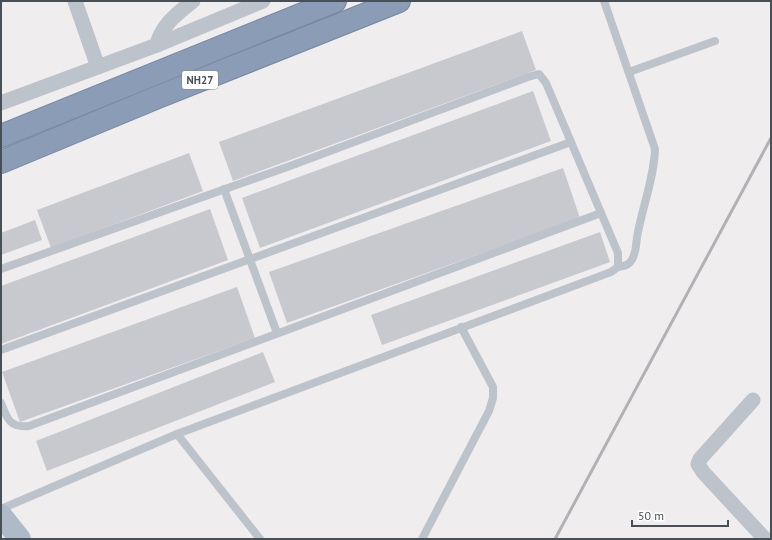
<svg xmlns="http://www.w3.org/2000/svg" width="772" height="540" font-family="'PT Sans',sans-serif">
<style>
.building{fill:#c7c9cf}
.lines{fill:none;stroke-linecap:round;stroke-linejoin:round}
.highway-casing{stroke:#7687a1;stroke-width:24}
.lane{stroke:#bdc3ca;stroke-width:8}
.street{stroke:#bdc3ca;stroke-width:15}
.primary{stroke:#afbac8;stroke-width:22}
.highway{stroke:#8a9cb6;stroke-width:22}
.rail{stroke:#b0b2b6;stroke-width:3}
.labels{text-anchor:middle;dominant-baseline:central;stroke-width:3;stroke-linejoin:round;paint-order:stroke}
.shield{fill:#fff;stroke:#7e8489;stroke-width:1}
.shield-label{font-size:11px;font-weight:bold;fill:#474f57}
</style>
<rect width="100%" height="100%" fill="#efeded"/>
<g class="building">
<path d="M522,31L536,70L233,181L219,142Z"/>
<path d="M533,91L551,141L260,248L242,198Z"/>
<path d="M189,153L203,191L51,248L37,210Z"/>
<path d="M563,168L580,218L287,323L269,272Z"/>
<path d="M210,209L228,260L1,344V286Z"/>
<path d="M35,220L42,240L1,255V233Z"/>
<path d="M600,232L610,262L382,345L371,315Z"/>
<path d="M237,287L255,338L20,422L2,372Z"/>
<path d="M263,352L275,382L47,471L36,441Z"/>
</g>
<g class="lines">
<g class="highway-casing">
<g id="highway">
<path d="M1,136L335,1"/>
<path d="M1,162L158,97L399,1"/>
</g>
</g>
<g class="lane">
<path d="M604,1L655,149C654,179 642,208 637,237C636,245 636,255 631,261C628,266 623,266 618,267"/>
<path d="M629,72L715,41"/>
<path d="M224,189L277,333"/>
<path d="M1,269L290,166L528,77L539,74L546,83L618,253V267L611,272L177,434L1,509"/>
<path d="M1,350L571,142"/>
<path d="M1,403C7,419 10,428 29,426L601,213"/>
<path d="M177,434L260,539"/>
<path d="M422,539L489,411L493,398V387L461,327"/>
</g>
<g class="street">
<path d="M75,1L98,67"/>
<path d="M157,45C161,25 178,13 193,1"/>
<path d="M1,103L157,45L263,1"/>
<path d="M753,400L700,459L698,464L703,472L765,539"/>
</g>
<path class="primary" d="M1,515L20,539"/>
<use href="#highway" class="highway"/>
<path class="rail" d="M555,539L771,138"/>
</g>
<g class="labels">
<rect class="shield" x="182" y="71" width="36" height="18" rx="3"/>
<g class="shield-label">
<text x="200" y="80">NH27</text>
</g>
</g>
<rect width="772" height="540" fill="none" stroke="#474f57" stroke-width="4"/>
<path d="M632 520v6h96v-6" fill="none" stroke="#474f57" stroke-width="2"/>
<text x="638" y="520" font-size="12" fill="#474f57" stroke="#ffffff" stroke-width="3" paint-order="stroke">50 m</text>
</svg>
